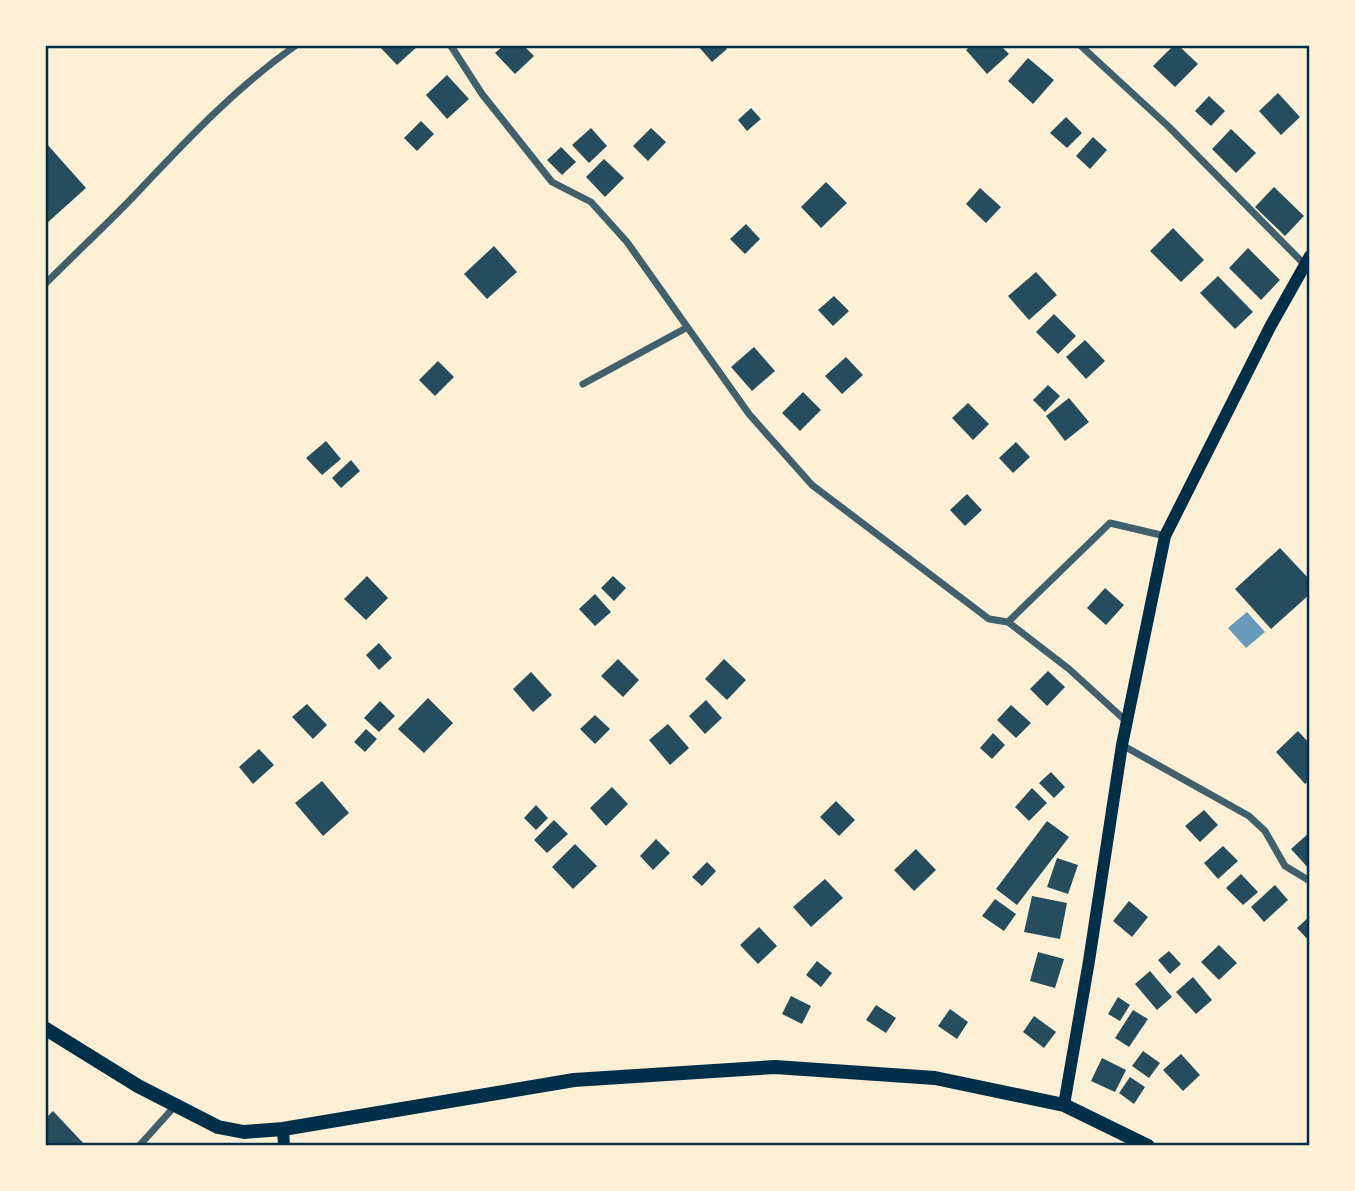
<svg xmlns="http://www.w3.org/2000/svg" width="1355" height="1191" font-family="Karla,sans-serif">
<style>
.water{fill:#669bbc}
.building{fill:#264d5e}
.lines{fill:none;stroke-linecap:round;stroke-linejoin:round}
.minor{stroke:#3f606c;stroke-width:7}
.secondary{stroke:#003049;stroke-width:12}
.trunk{stroke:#003049;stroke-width:14}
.neatline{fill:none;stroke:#003049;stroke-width:2.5}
</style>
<rect width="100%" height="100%" fill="#fdf0d5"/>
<path class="water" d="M1247,612L1265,632L1246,648L1228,628Z"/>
<g class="building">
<path d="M379,46H418L397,65Z"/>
<path d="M503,46H524L534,56L515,74L495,53Z"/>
<path d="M698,46H725L727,49L712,62Z"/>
<path d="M971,46H1001L1009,54L987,74L966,50Z"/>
<path d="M1173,46H1179L1198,64L1175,87L1153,66Z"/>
<path d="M1028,58L1054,80L1033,104L1008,81Z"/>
<path d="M447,75L469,99L447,119L426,95Z"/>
<path d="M1278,93L1300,117L1281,135L1259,111Z"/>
<path d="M1209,96L1225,111L1211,126L1195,111Z"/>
<path d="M751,108L761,119L747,131L738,120Z"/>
<path d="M1066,117L1082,133L1067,148L1050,133Z"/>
<path d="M421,121L434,134L417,151L404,138Z"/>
<path d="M591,128L607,146L589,163L572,145Z"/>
<path d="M651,128L666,142L648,161L633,146Z"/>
<path d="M1231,129L1256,153L1236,173L1212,149Z"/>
<path d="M1093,137L1107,150L1090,169L1076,156Z"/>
<path d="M46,143L86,188L47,223L46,221Z"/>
<path d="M561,147L576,162L562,175L547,160Z"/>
<path d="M604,159L624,178L605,197L586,177Z"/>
<path d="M826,182L847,203L821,228L801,207Z"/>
<path d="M1274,187L1304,216L1285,236L1255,207Z"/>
<path d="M980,188L1001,207L986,223L966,204Z"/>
<path d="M746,224L760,239L745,254L730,239Z"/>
<path d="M1173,228L1204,260L1181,282L1150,251Z"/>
<path d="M494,246L517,272L487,299L464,274Z"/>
<path d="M1248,248L1280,280L1261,300L1229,268Z"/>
<path d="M1036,272L1057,295L1029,320L1008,296Z"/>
<path d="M1218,276L1253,312L1235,329L1200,293Z"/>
<path d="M834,296L849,311L833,326L818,310Z"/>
<path d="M1054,314L1076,336L1058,354L1036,332Z"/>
<path d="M1085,340L1105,361L1086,379L1066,357Z"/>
<path d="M754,347L775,371L752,391L731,367Z"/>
<path d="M846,357L863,375L842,394L825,376Z"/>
<path d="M438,361L454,377L435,396L419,380Z"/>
<path d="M1048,385L1060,396L1045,412L1033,400Z"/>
<path d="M803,392L821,410L800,431L782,413Z"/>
<path d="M1069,398L1089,422L1065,441L1046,416Z"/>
<path d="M968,403L989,424L973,440L952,418Z"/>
<path d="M326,441L341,459L322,475L306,458Z"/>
<path d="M1016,442L1030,457L1013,473L999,458Z"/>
<path d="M351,460L360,471L341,488L332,478Z"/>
<path d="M967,494L982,510L965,526L950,510Z"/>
<path d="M1280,548L1310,580V594L1271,629L1235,589Z"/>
<path d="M367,576L388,598L366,620L344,599Z"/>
<path d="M613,576L626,588L614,601L601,588Z"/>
<path d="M1105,588L1124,605L1106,625L1087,608Z"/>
<path d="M595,594L611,612L595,626L579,609Z"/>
<path d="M379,643L392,658L379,670L366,655Z"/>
<path d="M618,659L639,680L623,697L601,676Z"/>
<path d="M724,659L746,680L727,700L705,679Z"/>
<path d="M1048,671L1065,687L1047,706L1030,689Z"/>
<path d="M531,672L552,695L533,712L513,689Z"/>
<path d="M428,698L453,723L424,753L398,729Z"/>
<path d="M706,700L722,718L705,734L689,716Z"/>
<path d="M380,701L395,716L379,732L364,718Z"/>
<path d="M307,704L327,725L313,739L292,717Z"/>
<path d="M1011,705L1031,723L1016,738L997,720Z"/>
<path d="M595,715L610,729L595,744L580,729Z"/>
<path d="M668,724L689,748L670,765L649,740Z"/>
<path d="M366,729L377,739L365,752L354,742Z"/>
<path d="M1298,731L1310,744V780L1305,784L1276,752Z"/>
<path d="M993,733L1005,745L992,759L980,748Z"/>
<path d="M259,749L274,765L253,784L239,767Z"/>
<path d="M1051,772L1065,787L1054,798L1039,783Z"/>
<path d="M322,781L349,813L323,836L295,803Z"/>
<path d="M612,787L628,804L606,826L590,808Z"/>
<path d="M1032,788L1047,803L1029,821L1015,807Z"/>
<path d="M836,801L855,820L839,836L820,817Z"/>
<path d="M536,805L548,818L536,830L524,818Z"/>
<path d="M1204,810L1218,825L1200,842L1185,826Z"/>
<path d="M554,820L568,834L547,853L534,840Z"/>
<path d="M1047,821L1069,837L1017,905L996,889Z"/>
<path d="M1310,832V870L1291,849Z"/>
<path d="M656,839L670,853L653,870L640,856Z"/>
<path d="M575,844L597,866L573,889L552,867Z"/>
<path d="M1223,846L1238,861L1218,879L1204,863Z"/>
<path d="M916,849L936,870L914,891L894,870Z"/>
<path d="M1057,858L1078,865L1068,894L1047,887Z"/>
<path d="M707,862L716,871L702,886L692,877Z"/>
<path d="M1241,874L1258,892L1243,905L1226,888Z"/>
<path d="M825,879L843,898L811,927L793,907Z"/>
<path d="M1275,885L1288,900L1264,922L1251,907Z"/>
<path d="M1032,896L1067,903L1060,939L1024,932Z"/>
<path d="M995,899L1016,914L1004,931L982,916Z"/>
<path d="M1129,901L1148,917L1132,937L1113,921Z"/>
<path d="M1310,916V942L1297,928Z"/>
<path d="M759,927L777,946L758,964L740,945Z"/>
<path d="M1219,945L1237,963L1219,980L1201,962Z"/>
<path d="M1169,951L1181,964L1170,974L1158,960Z"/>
<path d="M1038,952L1064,959L1055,988L1030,981Z"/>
<path d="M817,961L832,973L821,987L806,975Z"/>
<path d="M1150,971L1172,997L1157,1010L1135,984Z"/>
<path d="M1193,977L1212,1000L1196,1014L1176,992Z"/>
<path d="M791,996L811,1006L802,1024L782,1014Z"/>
<path d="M1118,997L1130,1005L1120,1021L1108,1014Z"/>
<path d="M876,1005L896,1018L886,1033L866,1020Z"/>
<path d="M950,1009L968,1022L957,1039L938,1026Z"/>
<path d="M1133,1010L1148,1019L1129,1047L1115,1038Z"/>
<path d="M1034,1016L1056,1032L1044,1048L1023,1032Z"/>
<path d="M1143,1051L1160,1063L1149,1078L1132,1066Z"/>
<path d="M1181,1054L1200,1075L1183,1091L1163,1070Z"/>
<path d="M1102,1058L1126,1070L1115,1092L1091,1081Z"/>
<path d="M1130,1077L1145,1087L1134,1104L1119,1093Z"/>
<path d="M53,1111L86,1146H46V1118Z"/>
</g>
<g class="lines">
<g class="minor">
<path d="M451,46L482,94L552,182L591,202L627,242L749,414L812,485L989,619L1008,622L1110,523L1165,536"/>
<path d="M1081,46L1169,127L1305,265"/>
<path d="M46,283C75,254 105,226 134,196C185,142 234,89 295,46"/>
<path d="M583,384L686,328"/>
<path d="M1008,622L1069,669L1126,721"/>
<path d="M1122,745L1249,816L1265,831L1285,866L1310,881"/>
<path d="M139,1146L175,1106"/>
</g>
<g class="secondary">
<path d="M1064,1105L1089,961L1122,745L1165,536L1270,327L1310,256"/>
<path d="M283,1129L284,1146"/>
</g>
<path class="trunk" d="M46,1029L138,1086L218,1127L244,1132L283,1129L574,1080L775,1067L935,1078L1064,1105L1148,1146"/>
</g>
<rect width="1355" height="1191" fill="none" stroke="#fdf0d5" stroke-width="94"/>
<rect x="47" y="47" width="1261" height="1097" class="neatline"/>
</svg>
